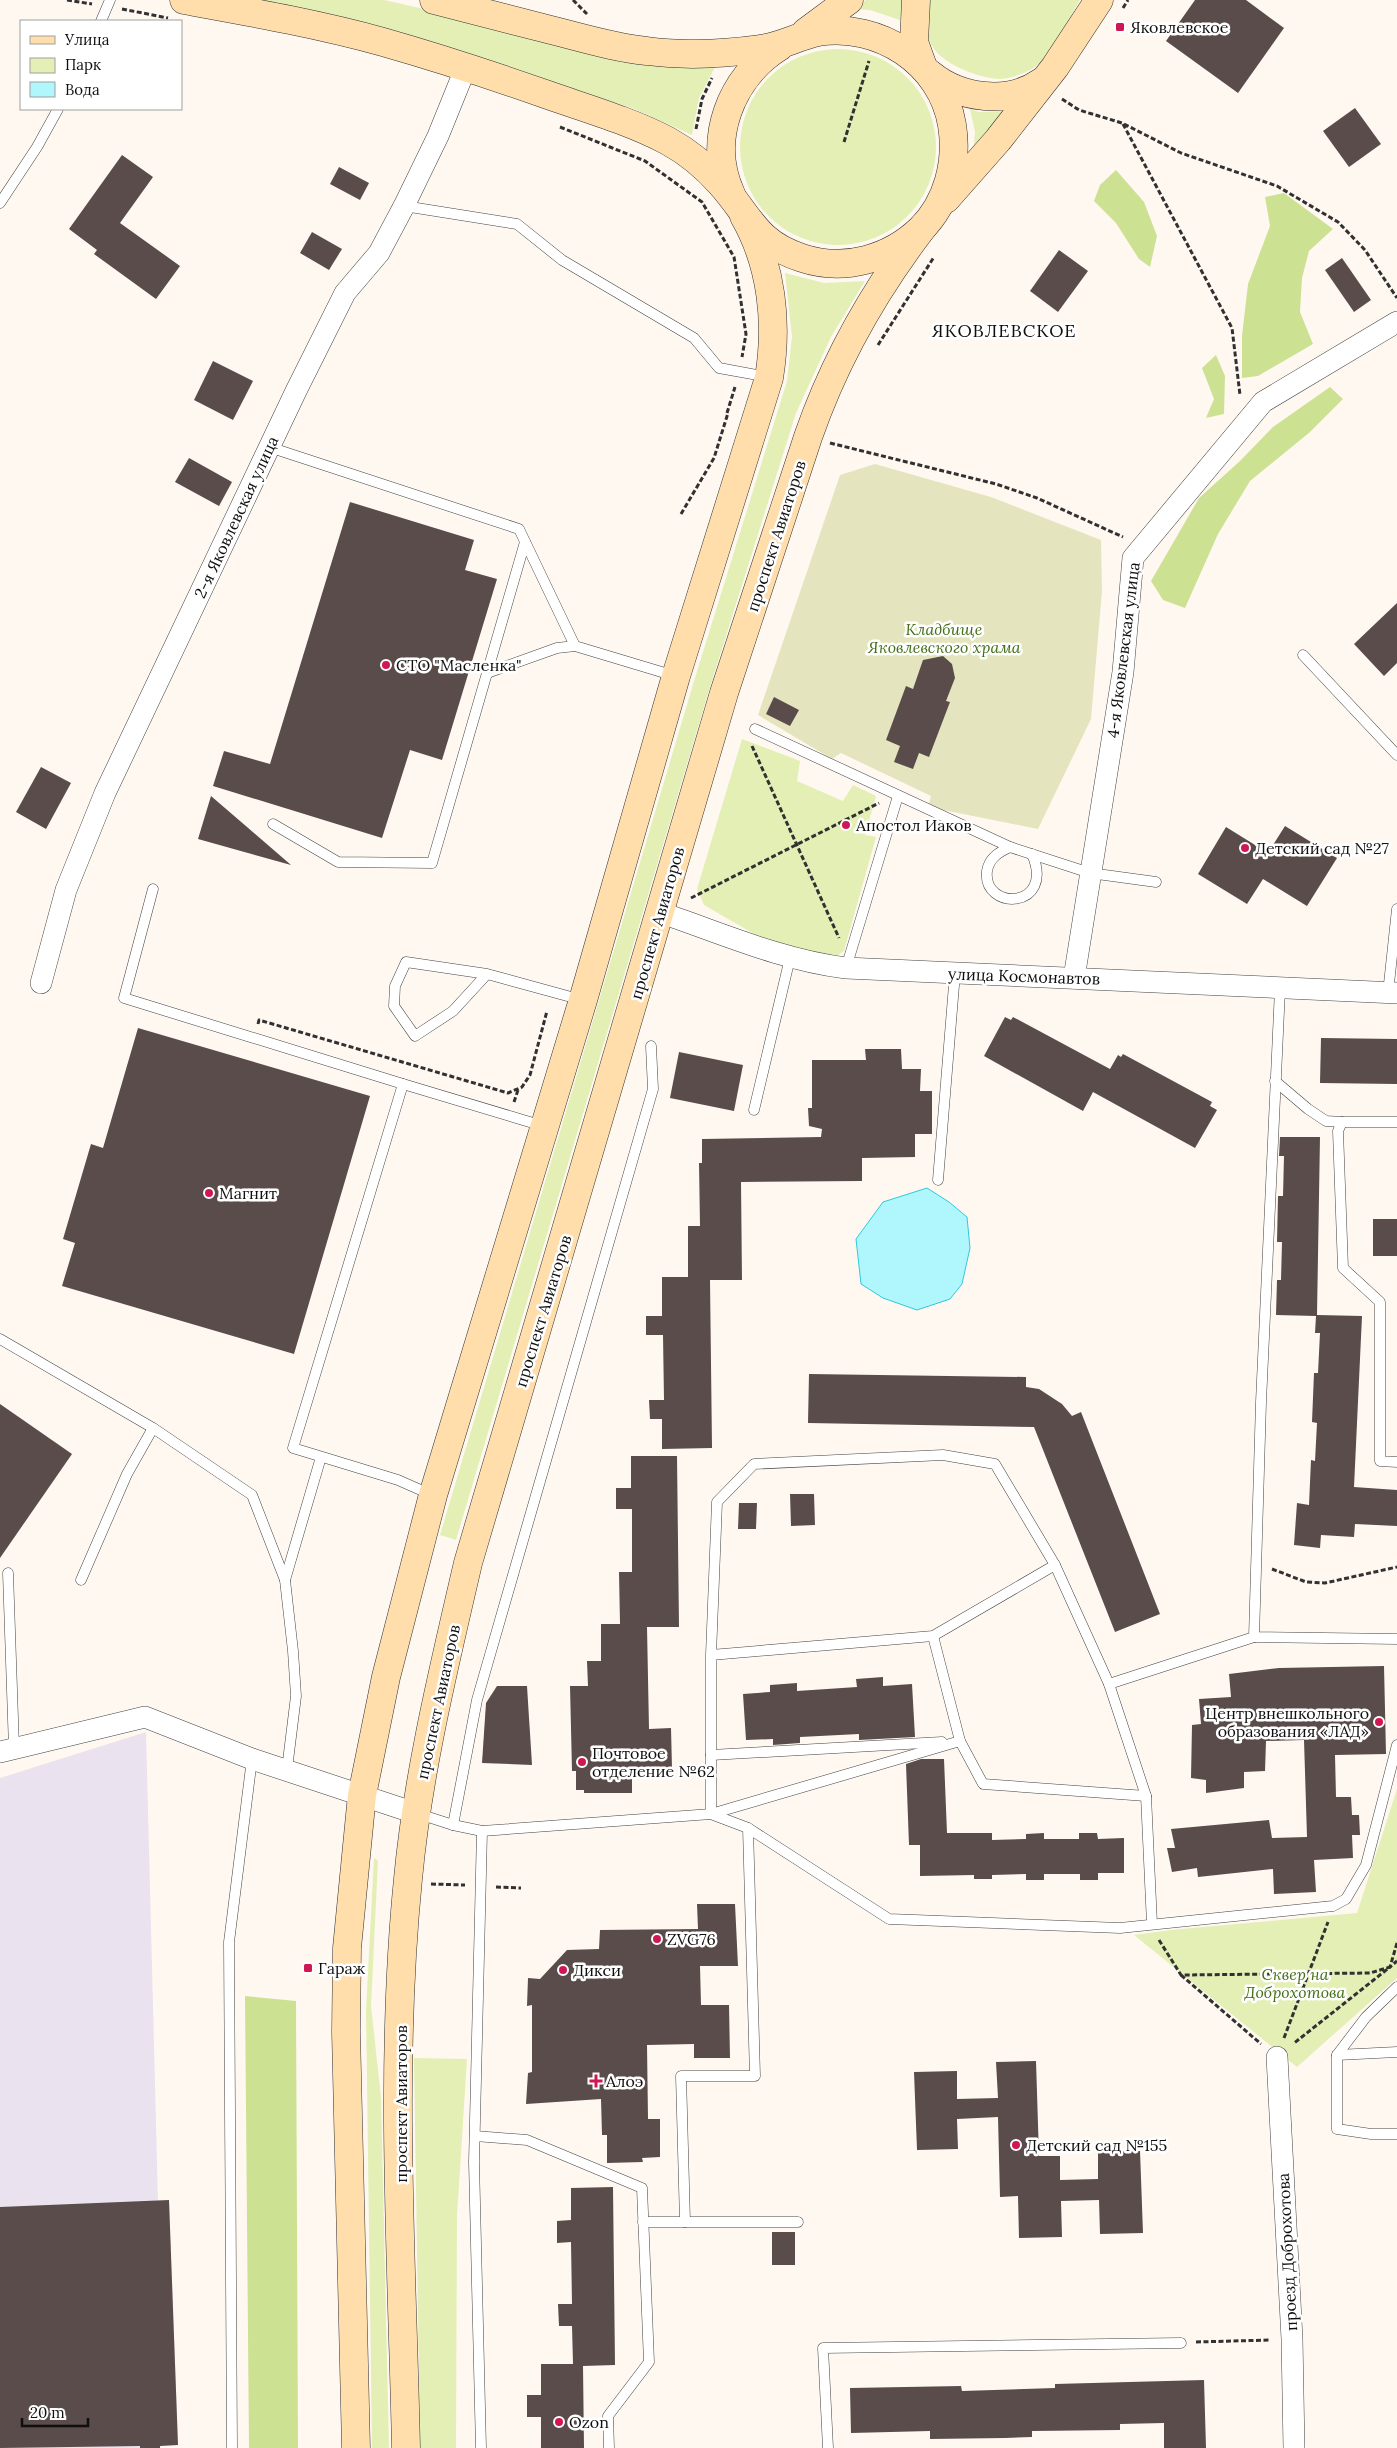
<svg xmlns="http://www.w3.org/2000/svg" width="1397" height="2448" font-family="Lora,serif">
<style>
.industrial{fill:#eae3ef}
.green{fill:#e4efb6}
.forest{fill:#cde193}
.cemetery{fill:#e4e5bf}
.water{fill:#b0f6fd;stroke:#2ecadc}
.building{fill:#594c4a}
.lines{fill:none;stroke-linecap:round;stroke-linejoin:round}
.lane-casing{stroke:#424242;stroke-width:11}
.street-casing{stroke:#424242;stroke-width:22}
.secondary-casing{stroke:#313131;stroke-width:29}
.path{stroke:#313131;stroke-width:3;stroke-dasharray:5 2.5;stroke-linecap:butt}
.lane{stroke:#fff;stroke-width:10}
.street{stroke:#fff;stroke-width:21}
.secondary{stroke:#ffdeac;stroke-width:28}
.poi-dot{fill:#d01755;stroke:#fff;stroke-width:2}
.labels{text-anchor:middle;dominant-baseline:central;stroke-width:5;stroke-linejoin:round;paint-order:stroke}
.poi-label{font-size:16px;fill:#0f0f0f;stroke:#fff;text-anchor:start}
.street-label{font-size:16px;fill:#0f0f0f;stroke:#fff}
.park-label{font-size:16px;font-style:italic;fill:#436f17;stroke:#fff}
.neighbourhood-label{font-size:18px;letter-spacing:1px;fill:#0f0f0f;stroke:#fff}
</style>
<rect width="100%" height="100%" fill="#fff8f1"/>
<path class="industrial" d="M146,1732L158,2201H169L178,2445L161,2446L160,2448H0V1778Z"/>
<g class="green">
<path d="M243,0H384L433,11L716,65L699,98L692,135L632,108L438,47Z"/>
<path d="M866,0H903L900,20L870,10L855,9Z"/>
<path d="M929,0H1080C1067,21 1055,52 1035,67C1026,73 1010,79 999,79C978,78 938,63 930,42C925,29 928,13 929,0Z"/>
<circle cx="838" cy="147" r="98"/>
<path d="M970,109L979,112L1004,111L973,156L975,132Z"/>
<path d="M785,273L824,283L865,281L831,337L796,413L710,687L456,1540L440,1535L694,681L787,381L792,337Z"/>
<path d="M742,739L800,761L797,781L843,801L853,785L876,796L865,835L876,837L844,951L834,958L773,945L704,905L697,889Z"/>
<path d="M1397,1789V1978L1297,2067L1134,1935L1171,1930L1357,1913Z"/>
<path d="M374,1858L378,1861L371,2006L381,2097L389,2448H372L366,2010Z"/>
<path d="M414,2058L467,2059L457,2216L456,2448H420Z"/>
</g>
<g class="forest">
<path d="M1116,170L1144,202L1157,236L1150,267L1139,259L1116,223L1094,201L1100,185Z"/>
<path d="M1284,193L1333,229L1309,251L1302,278L1300,312L1313,344L1258,376L1242,378V336L1248,284L1270,226L1265,197Z"/>
<path d="M1216,355L1225,376L1224,414L1206,418L1214,399L1202,368Z"/>
<path d="M1330,387L1343,399L1310,432L1250,481L1218,534L1185,608L1163,600L1151,581L1199,498L1240,461L1273,427Z"/>
<path d="M245,1996L296,2001L298,2448H249Z"/>
</g>
<path class="cemetery" d="M875,464L991,497L1101,540L1102,591L1091,719L1038,829L928,807L931,796L841,753L832,759L758,715L840,475Z"/>
<path class="water" d="M927,1188L949,1202L967,1217L970,1248L962,1284L950,1299L917,1310L883,1298L861,1284L856,1239L883,1202Z"/>
<g class="building">
<path d="M1195,0H1246L1284,28L1238,93L1166,41Z"/>
<path d="M1355,108L1381,144L1349,167L1323,131Z"/>
<path d="M122,155L153,177L120,223L180,266L156,299L94,254L97,250L69,229Z"/>
<path d="M339,167L369,183L360,200L330,184Z"/>
<path d="M312,232L342,249L329,270L300,253Z"/>
<path d="M1059,250L1088,271L1058,312L1030,291Z"/>
<path d="M1342,258L1371,300L1354,312L1325,270Z"/>
<path d="M213,361L253,381L233,420L194,400Z"/>
<path d="M189,458L232,482L219,506L175,482Z"/>
<path d="M350,502L474,540L465,570L497,579L442,760L410,750L382,838L213,786L224,751L270,764Z"/>
<path d="M1397,603V663L1384,676L1354,644Z"/>
<path d="M943,656L952,664L955,678L946,701L950,702L929,757L919,753L913,769L894,762L900,746L886,740L906,686L913,689L923,660Z"/>
<path d="M774,697L799,710L790,726L766,714Z"/>
<path d="M41,767L71,783L46,829L16,812Z"/>
<path d="M211,796L291,865L198,839Z"/>
<path d="M1285,826L1337,858L1307,906L1263,879L1247,904L1198,874L1226,827L1268,853Z"/>
<path d="M1005,1017L1011,1020L1013,1017L1110,1069L1118,1055L1121,1057L1123,1054L1212,1102L1210,1106L1217,1110L1195,1148L1093,1092L1083,1111L984,1056Z"/>
<path d="M138,1028L370,1096L294,1354L62,1286L75,1243L63,1239L91,1144L103,1148Z"/>
<path d="M1321,1038L1397,1039V1084L1320,1083Z"/>
<path d="M865,1049H901L902,1069H921L920,1091H932V1134H915V1157L862,1158V1181L741,1182L742,1280H710L712,1448L662,1449V1419H650L649,1400H664L663,1335H646V1316H662V1277H688V1226H700L699,1163H702V1139L821,1137L822,1129L809,1126L808,1108H812V1060H866Z"/>
<path d="M679,1052L743,1065L734,1111L670,1098Z"/>
<path d="M1280,1137H1320L1317,1315L1362,1316L1354,1487L1397,1490V1526L1355,1524L1354,1537L1321,1535L1320,1548L1294,1545L1297,1503L1309,1505L1311,1460L1315,1461L1317,1423L1312,1422L1314,1373H1318L1320,1333H1315L1316,1316L1276,1315L1277,1280H1281L1282,1242H1277L1278,1196H1283L1284,1156H1279Z"/>
<rect x="1373" y="1219" width="24" height="37"/>
<path d="M809,1374L1026,1377V1387L1039,1389L1062,1404L1072,1416L1081,1412L1160,1614L1115,1632L1034,1427L808,1423Z"/>
<path d="M0,1404L72,1454L0,1558Z"/>
<path d="M631,1456H677L679,1627H647L649,1729L671,1728L672,1769L632,1770V1793H584V1790H576V1771H572L570,1686H588L587,1661H601V1624H620L619,1572H632V1509H616V1488H631Z"/>
<path d="M790,1494H814L815,1525L791,1526Z"/>
<path d="M739,1503H757L756,1529H738Z"/>
<path d="M1384,1666L1386,1754L1335,1755L1336,1797H1351L1352,1815H1359L1360,1835H1352L1353,1858L1314,1860L1316,1892L1274,1894L1273,1869L1198,1877L1197,1868L1172,1872L1167,1848H1175L1171,1829L1269,1820L1272,1838L1307,1837L1304,1740L1266,1741L1265,1771L1244,1772V1788L1206,1793V1780L1191,1778L1192,1725L1201,1724L1199,1699L1231,1697L1229,1674L1279,1668Z"/>
<path d="M883,1677V1686L912,1684L915,1737L859,1740V1734L800,1737V1743L773,1745V1739L746,1740L743,1694L770,1692V1685L797,1683V1691L857,1687L856,1679Z"/>
<path d="M497,1686H527L532,1765L482,1763L486,1703Z"/>
<path d="M921,1759H944L947,1833H992V1840L1026,1839V1834L1044,1833V1839H1079V1833H1097L1098,1839L1124,1838V1873H1098V1880H1080V1874H1044V1880H1026V1874L992,1875V1879H974V1875L920,1876V1845H909L906,1764Z"/>
<path d="M697,1904H735L738,1966H700L701,2005H729L730,2058H694V2044L647,2045L648,2119H660V2157L642,2158L643,2162L607,2163V2135H602L601,2099L526,2104L528,2073L532,2072V2005L527,2006L528,1978L540,1979L567,1950L599,1949L600,1930L698,1929Z"/>
<path d="M1036,2061L1039,2156H1060V2180L1098,2179V2152L1140,2151L1143,2233L1100,2234L1099,2200L1061,2201L1062,2237L1019,2238L1018,2196L1000,2197L998,2117L957,2119L958,2149L917,2150L914,2072L957,2071V2099L998,2098L996,2062Z"/>
<path d="M613,2187L615,2365L583,2366L584,2448H541V2417H527V2395H541V2364H573L572,2326H559L558,2304H572L571,2242L557,2243V2221L571,2220V2188Z"/>
<path d="M169,2200L178,2445L160,2446V2448H140V2446L0,2448V2207Z"/>
<rect x="772" y="2232" width="23" height="33"/>
<path d="M1204,2380L1206,2448H1164V2423L1120,2424V2430L1032,2431V2437L1005,2438L930,2439V2431L851,2433L850,2388L961,2386L962,2391L1055,2388V2384Z"/>
</g>
<g class="lines">
<g class="lane-casing">
<g id="lane">
<path d="M101,21L110,0"/>
<path d="M0,203L37,147L58,109"/>
<path d="M404,206L517,224L562,260L694,338L719,368L768,377"/>
<path d="M269,447L519,529L575,646"/>
<path d="M1303,655L1397,755"/>
<path d="M487,673L557,648L575,646L675,676"/>
<path d="M755,729L1010,847L1090,873L1156,882"/>
<path d="M273,824L338,862L432,863L525,542"/>
<path d="M1010,847C999,852 989,858 987,871C982,911 1056,910 1032,854"/>
<path d="M153,889L124,998L403,1084"/>
<path d="M846,968L898,796"/>
<path d="M487,974L453,1011L415,1036L394,1006L395,986L406,962L487,974L582,1000"/>
<path d="M1280,989L1261,1402L1254,1637L1397,1639"/>
<path d="M1388,993L1397,909"/>
<path d="M1275,1081L1308,1109L1326,1121L1342,1122"/>
<path d="M754,1110L790,958"/>
<path d="M1397,1122H1342L1338,1131L1343,1268L1380,1302V1461L1397,1462"/>
<path d="M938,1180L955,973"/>
<path d="M0,1339L153,1428L252,1495L285,1580L293,1651L296,1696L287,1769"/>
<path d="M432,1495L398,1480L293,1448L403,1084L543,1126"/>
<path d="M1055,1565L1109,1684L1146,1796L1152,1924"/>
<path d="M8,1573L14,1748"/>
<path d="M81,1580L127,1474L153,1428"/>
<path d="M285,1580L321,1457"/>
<path d="M933,1636L960,1741L983,1784L1146,1796"/>
<path d="M711,1655L933,1636L1055,1565L995,1464L943,1455L754,1464L717,1502L711,1655V1814L960,1741"/>
<path d="M1109,1684L1254,1637"/>
<path d="M711,1755L942,1742"/>
<path d="M416,1813L453,1825L482,1831L711,1814L748,1828L889,1919L1120,1928L1333,1906L1346,1899L1366,1865L1397,1745"/>
<path d="M453,1825L477,1700L653,1089L651,1046"/>
<path d="M1397,1987L1366,2017L1337,2055V2129L1371,2134H1397"/>
<path d="M1337,2055L1397,2052"/>
<path d="M475,2136L527,2140L642,2188L649,2362L608,2416L609,2448"/>
<path d="M643,2222H798"/>
<path d="M685,2222L681,2076H755L748,1828"/>
<path d="M232,2448L229,1942L252,1759"/>
<path d="M481,2448L474,2162L482,1831"/>
<path d="M828,2448L823,2348L1181,2343"/>
</g>
</g>
<g class="street-casing">
<g id="street">
<path d="M659,912C721,933 781,960 846,968L1397,993"/>
<path d="M1074,978L1123,672L1133,558L1263,402L1397,322"/>
<path d="M41,983L66,890L105,793L296,391L345,293L379,253L404,206L438,136L466,67"/>
<path d="M0,1752L145,1717L252,1759L415,1813"/>
<path d="M1277,2057L1292,2339L1294,2448"/>
</g>
</g>
<g class="secondary-casing">
<g id="secondary">
<path d="M184,0C250,12 318,24 383,42C439,58 494,76 548,95C588,109 630,121 668,141C688,152 706,167 721,184C750,216 755,243 802,258C844,272 890,259 921,229C948,202 958,162 952,125C942,63 879,22 818,32C798,36 780,47 760,49C723,54 684,56 647,51C615,48 583,38 551,30C512,20 473,10 434,0"/>
<path d="M916,0L914,42L923,67"/>
<path d="M806,32L849,0"/>
<path d="M930,74C960,99 1009,105 1041,82"/>
<path d="M731,194C706,140 731,77 779,47"/>
<path d="M946,199L998,140L1055,67L1099,0"/>
<path d="M356,2448L346,2032L347,1948L362,1795L386,1677L433,1495L583,1000L676,676L769,378C778,323 772,265 744,216"/>
<path d="M406,2448C402,2259 389,2068 408,1879C418,1772 444,1667 468,1563L724,693L808,437C834,362 874,291 923,227"/>
</g>
</g>
<g class="path">
<path d="M67,0L92,4"/>
<path d="M573,0L587,14"/>
<path d="M1123,8L1128,0"/>
<path d="M122,9L168,18"/>
<path d="M1062,99L1079,110L1122,123L1181,153L1277,186L1338,222L1365,250L1397,298"/>
<path d="M1123,124L1232,328L1240,395"/>
<path d="M560,127L645,161L702,202L734,257L746,334L742,357"/>
<path d="M696,129L702,99L712,78"/>
<path d="M844,142L869,61"/>
<path d="M878,345L934,257"/>
<path d="M727,413L735,387"/>
<path d="M830,443L996,484L1037,498L1123,537"/>
<path d="M681,514L714,458L728,413"/>
<path d="M752,746L839,938"/>
<path d="M691,898L879,803"/>
<path d="M258,1024L259,1020L508,1093L522,1087L530,1075L547,1011"/>
<path d="M514,1102L518,1090"/>
<path d="M1272,1569L1306,1582L1325,1583L1397,1567"/>
<path d="M431,1884L465,1885"/>
<path d="M496,1887L521,1888"/>
<path d="M1159,1940L1181,1975L1370,1973L1390,1967L1293,2044"/>
<path d="M1397,1943L1390,1967L1397,1961"/>
<path d="M1181,1975L1261,2044"/>
<path d="M1284,2038L1328,1922"/>
<path d="M1196,2342L1270,2340"/>
</g>
<use href="#lane" class="lane"/>
<use href="#street" class="street"/>
<use href="#secondary" class="secondary"/>
</g>
<g class="poi-dot">
<rect x="1115" y="22" width="10" height="10" rx="2.5"/>
<circle cx="386" cy="665" r="5"/>
<circle cx="846" cy="825" r="5"/>
<circle cx="1245" cy="848" r="5"/>
<circle cx="209" cy="1193" r="5"/>
<circle cx="1379" cy="1722" r="5"/>
<circle cx="582" cy="1762" r="5"/>
<circle cx="657" cy="1939" r="5"/>
<rect x="303" y="1963" width="10" height="10" rx="2.5"/>
<circle cx="563" cy="1970" r="5"/>
<path d="M593.5 2073.5h5v5h5v5h-5v5h-5v-5h-5v-5h5z"/>
<circle cx="1016" cy="2145" r="5"/>
<circle cx="559" cy="2422" r="5"/>
</g>
<g class="labels">
<g class="poi-label">
<text x="1130" y="27">Яковлевское</text>
<text x="396" y="665">СТО "Масленка"</text>
<text x="856" y="825">Апостол Иаков</text>
<text x="1255" y="848">Детский сад №27</text>
<text x="219" y="1193">Магнит</text>
<text x="1369" y="1713" text-anchor="end">Центр внешкольного<tspan x="1369" dy="18">образования «ЛАД»</tspan></text>
<text x="592" y="1753">Почтовое<tspan x="592" dy="18">отделение №62</tspan></text>
<text x="667" y="1939">ZVG76</text>
<text x="318" y="1968">Гараж</text>
<text x="573" y="1970">Дикси</text>
<text x="606" y="2081">Алоэ</text>
<text x="1026" y="2145">Детский сад №155</text>
<text x="569" y="2422">Ozon</text>
</g>
<g class="street-label">
<text transform="translate(236 517) rotate(-65)">2-я Яковлевская улица</text>
<text transform="translate(776 536) rotate(-72)">проспект Авиаторов</text>
<text transform="translate(1123 650) rotate(-83)">4-я Яковлевская улица</text>
<text transform="translate(657 923) rotate(-74)">проспект Авиаторов</text>
<text transform="translate(1024 976) rotate(2)">улица Космонавтов</text>
<text transform="translate(543 1311) rotate(-73)">проспект Авиаторов</text>
<text transform="translate(438 1702) rotate(-78)">проспект Авиаторов</text>
<text transform="translate(401 2104) rotate(-90)">проспект Авиаторов</text>
<text transform="translate(1287 2252) rotate(-93)">проезд Доброхотова</text>
</g>
<g class="park-label">
<text x="944" y="629">Кладбище<tspan x="944" dy="18">Яковлевского храма</tspan></text>
<text x="1295" y="1974">Сквер на<tspan x="1295" dy="18">Доброхотова</tspan></text>
</g>
<g class="neighbourhood-label">
<text x="1004" y="330">ЯКОВЛЕВСКОЕ</text>
</g>
</g>
<rect x="20" y="20" width="162" height="90" fill="#ffffff" stroke="#9f9f9f"/>
<rect x="30" y="36" width="25" height="8" fill="#ffdeac" stroke="#9f9f9f"/>
<text x="65" y="45" font-size="15" fill="#0f0f0f">Улица</text>
<rect x="30" y="58" width="25" height="15" fill="#e4efb6" stroke="#9f9f9f"/>
<text x="65" y="70" font-size="15" fill="#0f0f0f">Парк</text>
<rect x="30" y="82" width="25" height="15" fill="#b0f6fd" stroke="#9f9f9f"/>
<text x="65" y="95" font-size="15" fill="#0f0f0f">Вода</text>
<path d="M22 2418v8h66v-8" fill="none" stroke="#0f0f0f" stroke-width="2.5"/>
<text x="30" y="2418" font-size="15" fill="#0f0f0f" stroke="#ffffff" stroke-width="4" paint-order="stroke">20 m</text>
</svg>
